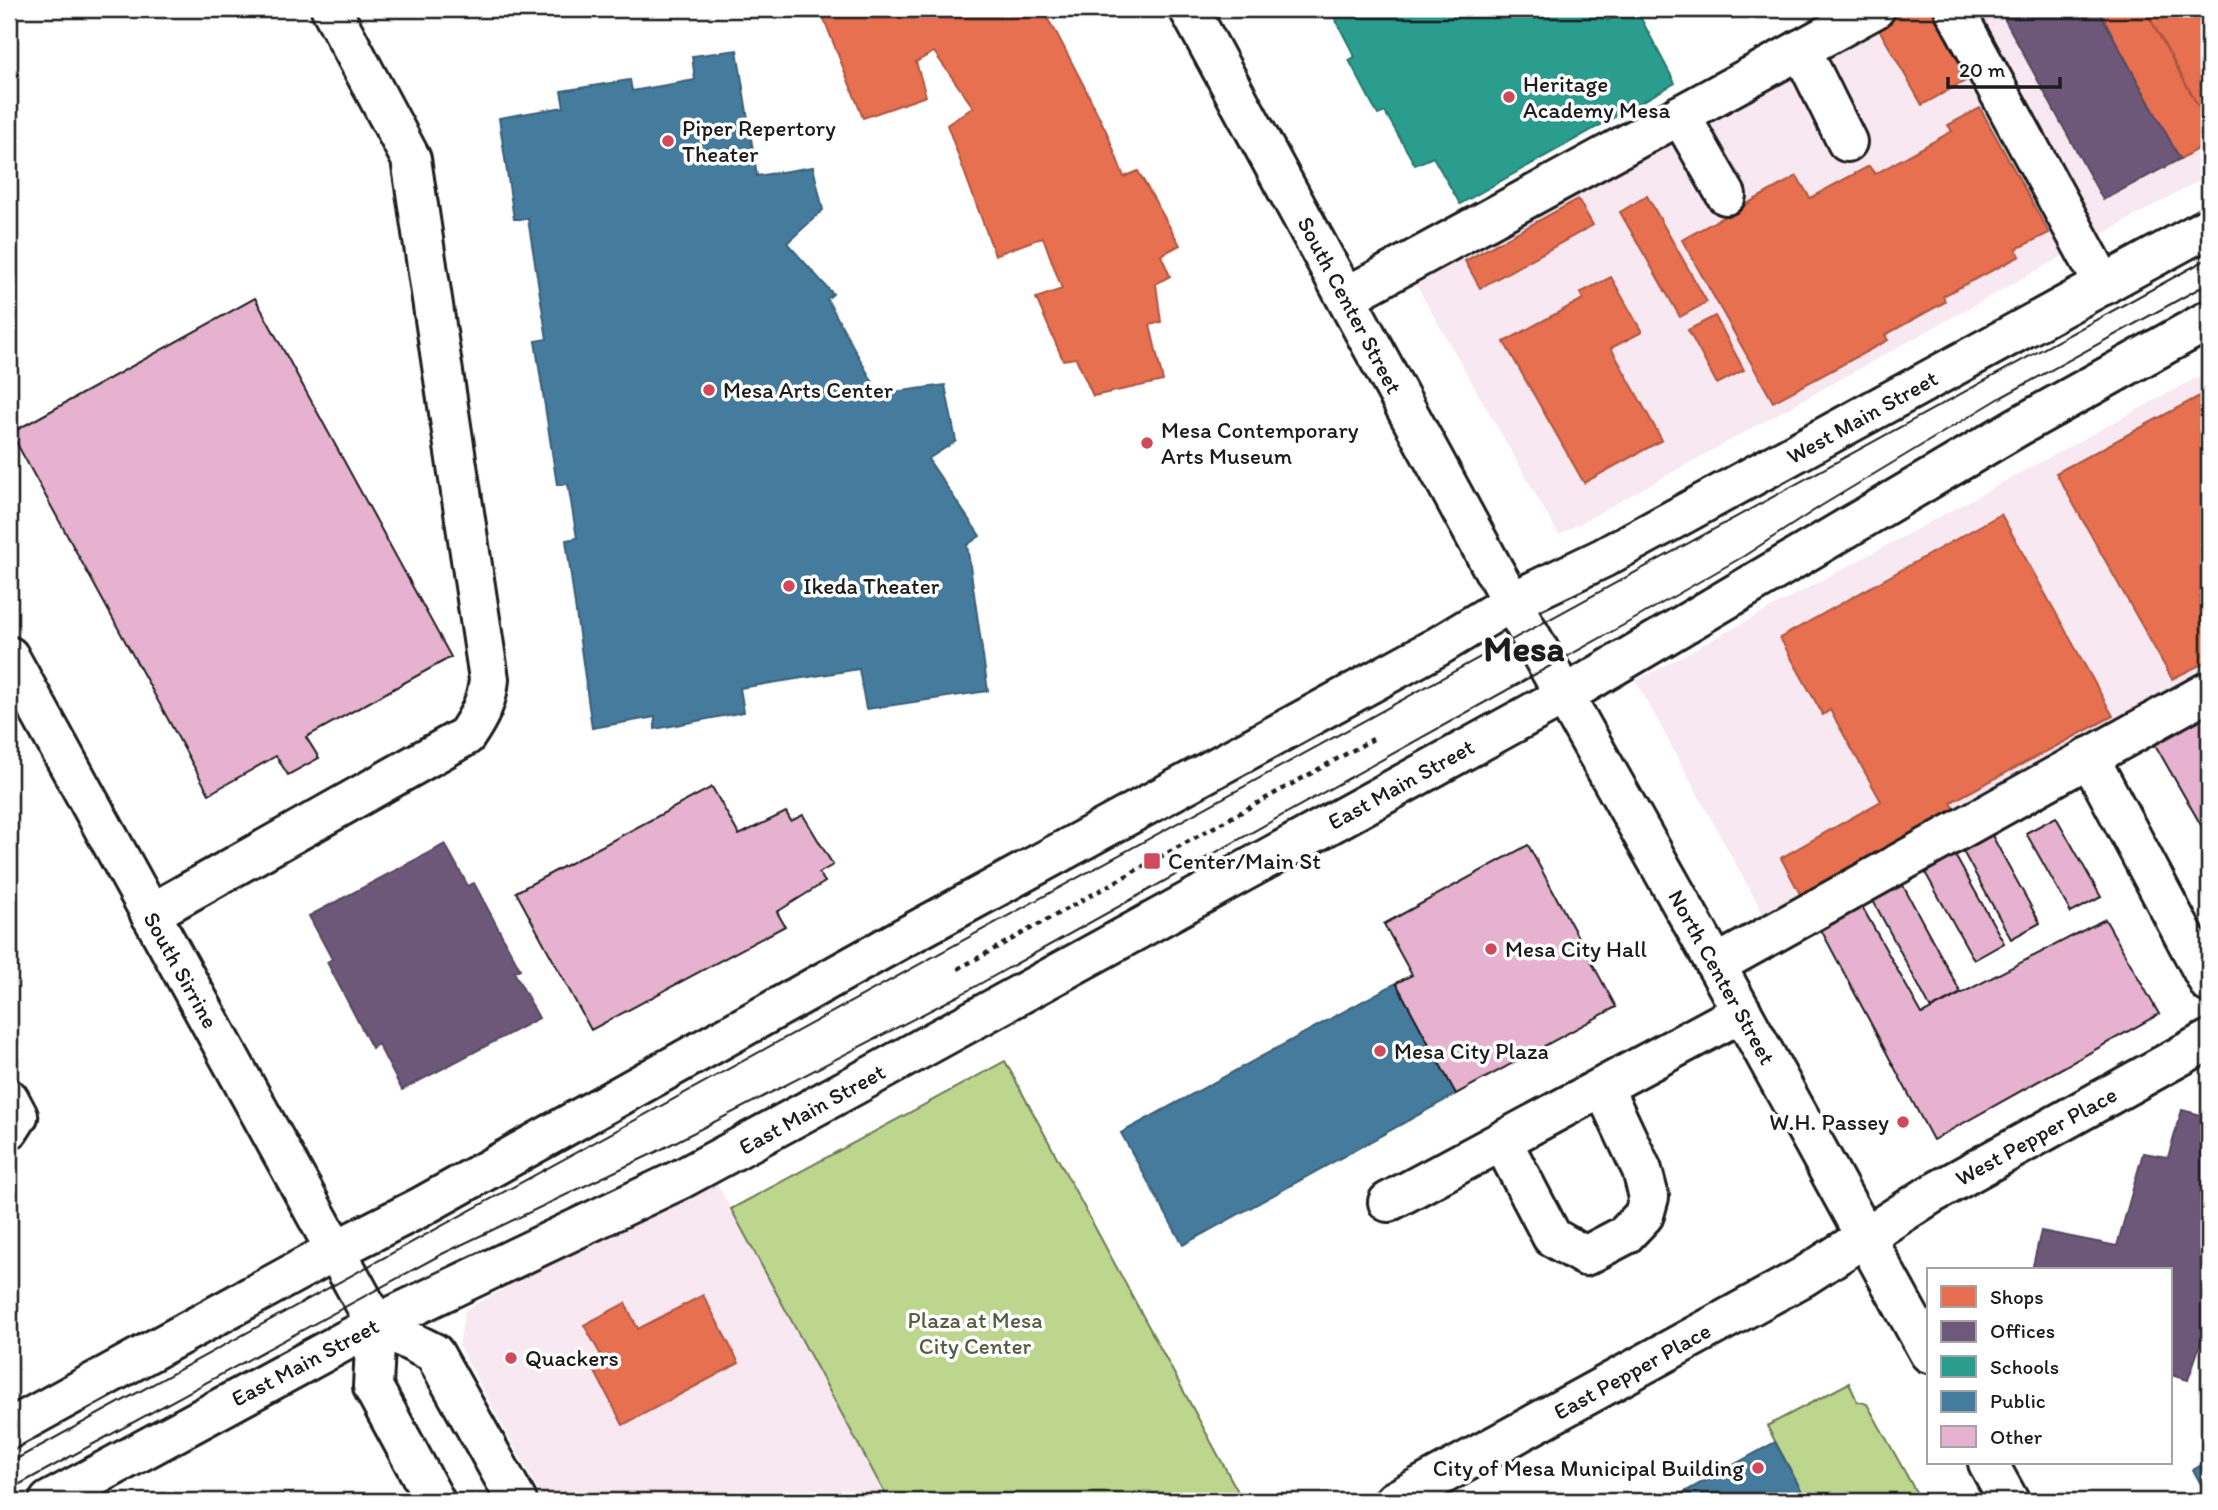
<svg xmlns="http://www.w3.org/2000/svg" width="2218" height="1510" font-family="Itim,sans-serif">
<style>
.built{fill:#f8e8f1}
.green{fill:#bcd68e;stroke:#6c7955;stroke-width:2}
.shops{fill:#e76f51;stroke:#aa5641;stroke-width:2}
.offices{fill:#6d597a;stroke:#55475e;stroke-width:2}
.schools{fill:#2a9d8f;stroke:#26766c;stroke-width:2}
.public{fill:#457b9d;stroke:#395e76;stroke-width:2}
.building{fill:#e6b2cf;stroke:#1c1c1c;stroke-width:2}
.lines{fill:none;stroke-linecap:round;stroke-linejoin:round}
.minor-casing{stroke:#1c1c1c;stroke-width:44}
.major-casing{stroke:#1c1c1c;stroke-width:44}
.path{stroke:#1c1c1c;stroke-width:4.5;stroke-dasharray:5 5;stroke-linecap:butt}
.minor{stroke:#fff;stroke-width:38}
.major{stroke:#fff;stroke-width:38}
.tram{stroke:#1c1c1c;stroke-width:2}
.poi-dot{fill:#d1495b;stroke:#fff;stroke-width:2.5}
.labels{text-anchor:middle;dominant-baseline:central;stroke-width:7;stroke-linejoin:round;paint-order:stroke}
.poi-label{font-size:23px;fill:#1c1c1c;stroke:#fff;text-anchor:start}
.street-label{font-size:23px;fill:#1c1c1c;stroke:#fff}
.park-label{font-size:23px;fill:#545d44;stroke:#fff}
.town-label{font-size:37px;font-weight:bold;fill:#1c1c1c;stroke:#fff}
</style>
<rect width="100%" height="100%" fill="#fff"/>
<filter id="ink" filterUnits="userSpaceOnUse"><feTurbulence type="fractalNoise" baseFrequency=".0143" numOctaves="2"/><feDisplacementMap in="SourceGraphic" scale="14" xChannelSelector="R" yChannelSelector="G"/><feConvolveMatrix kernelMatrix="1 2 1 2 8 2 1 2 1" color-interpolation-filters="sRGB"/></filter>
<g filter="url(#ink)">
<g class="built">
<path d="M1866,9H2209V175L1559,535L1403,262Z"/>
<path d="M2209,371V696L1775,936L1636,681Z"/>
<path d="M713,1176L889,1501H544L459,1346L465,1310Z"/>
</g>
<g class="green">
<path d="M1005,1061L1243,1501H889L731,1209Z"/>
<path d="M1849,1383L1857,1401L1867,1404L1921,1501H1807L1767,1426Z"/>
</g>
<g class="shops">
<path d="M820,9H1041L1056,32L1085,88L1107,133L1124,177L1138,171L1180,245L1161,255L1170,276L1156,284L1161,322L1150,325L1163,381L1093,396L1076,358L1063,360L1036,298L1062,289L1043,237L995,255L947,125L973,107L934,52L916,62L926,96L863,118Z"/>
<path d="M1904,9H1936L1974,76L1922,105L1876,24Z"/>
<path d="M2098,9H2145L2209,126V142L2180,159Z"/>
<path d="M2145,9H2196L2209,34V126Z"/>
<path d="M2196,9H2209V34Z"/>
<path d="M1980,108L2049,233L2016,249L2020,256L1943,296L1945,302L1885,335L1888,340L1773,402L1682,240L1797,176L1810,198L1869,166L1875,174L1952,131L1948,125Z"/>
<path d="M1647,196L1707,302L1680,317L1620,212Z"/>
<path d="M1578,199L1593,225L1480,288L1465,261Z"/>
<path d="M1611,277L1642,332L1611,348L1662,440L1584,483L1504,342L1583,299L1580,293Z"/>
<path d="M1715,316L1744,370L1717,384L1688,330Z"/>
<path d="M2209,391V663L2208,661L2172,679L2056,473Z"/>
<path d="M2001,514L2113,716L1951,802L1958,814L1802,898L1781,858L1881,801L1830,710L1823,715L1780,638Z"/>
<path d="M703,1295L739,1363L623,1425L595,1372L607,1366L584,1325L625,1303L638,1329Z"/>
</g>
<g class="offices">
<path d="M1999,9H2098L2180,159L2103,200Z"/>
<path d="M445,844L468,886L474,883L520,969L514,972L539,1018L402,1090L378,1044L372,1048L327,962L332,959L309,916Z"/>
<path d="M2182,1110L2209,1117V1335L2204,1333L2188,1380L2171,1375V1270H2032L2041,1231L2117,1246L2143,1153L2168,1157Z"/>
</g>
<path class="schools" d="M1330,9H1408L1410,11L1415,9H1600L1607,21L1629,9H1636L1675,83L1460,204L1433,157L1415,165L1385,112L1378,115L1349,60L1355,57Z"/>
<g class="public">
<path d="M737,50L757,176L813,167L823,210L787,243L833,294L827,299L879,394L945,385L956,441L928,459L980,536L967,545L988,691L866,709L859,669L740,688L744,712L655,729V717L592,728L566,540L577,538L568,484L557,485L535,341L547,339L528,219H514L499,118L564,107L561,91L630,80L632,91L695,80L692,56Z"/>
<path d="M1396,983L1456,1094L1183,1245L1121,1133Z"/>
<path d="M1775,1442L1807,1501H1685L1681,1494Z"/>
<path d="M2209,1461V1498L2193,1470Z"/>
</g>
<g class="building">
<path d="M255,298L451,657L306,737L319,758L288,775L276,756L209,794L11,433Z"/>
<path d="M2209,712V839L2154,743Z"/>
<path d="M712,787L739,835L786,812L791,821L803,815L833,865L819,873L825,882L777,912L785,926L591,1030L516,892Z"/>
<path d="M2056,817L2101,897L2071,913L2026,833Z"/>
<path d="M1989,830L2040,923L2011,939L1960,846Z"/>
<path d="M1528,845L1616,1007L1456,1094L1396,983L1412,975L1384,924Z"/>
<path d="M1952,850L2004,943L1974,960L1922,867Z"/>
<path d="M1900,880L1961,993L1931,1009L1870,895Z"/>
<path d="M1860,903L1922,1014L2105,919L2159,1014L1933,1140L1819,926Z"/>
</g>
<g class="lines">
<g class="minor-casing">
<g id="minor">
<path d="M1189,9L1491,565L1716,965L1929,1353"/>
<path d="M1954,9L2104,285"/>
<path d="M1801,49L1847,142"/>
<path d="M1680,115L1726,195"/>
<path d="M1346,297L1875,9"/>
<path d="M9,656L376,1324L373,1387L435,1501"/>
<path d="M2089,757L2209,983"/>
<path d="M150,914L466,736C479,717 487,702 489,679L411,159L331,9"/>
<path d="M1716,965L2209,691"/>
<path d="M9,1099L18,1116L9,1130"/>
<path d="M1502,1141L1552,1237L1585,1256L1625,1235L1644,1215L1649,1197L1642,1170L1603,1087"/>
<path d="M1388,1202L1742,1012"/>
<path d="M376,1324L434,1353L517,1501"/>
<path d="M1988,1463L2009,1501"/>
<path d="M1394,1501L1803,1277L1930,1195L2209,1040"/>
</g>
</g>
<g class="major-casing">
<g id="major">
<path d="M9,1429L336,1250L419,1208L901,939L1437,647L1513,601L1603,558L2209,227"/>
<path d="M49,1501L376,1324L681,1179L853,1086L1565,695L2019,426L2209,320"/>
</g>
</g>
<path class="path" d="M958,969L1373,739"/>
<use href="#minor" class="minor"/>
<use href="#major" class="major"/>
<g class="tram">
<path d="M9,1463L2209,258"/>
<path d="M9,1490L442,1254L656,1152L960,995L1638,617L1744,556L1821,506L2000,398L2209,283"/>
</g>
</g>
</g>
<g class="poi-dot">
<circle cx="1509" cy="97" r="7"/>
<circle cx="668" cy="141" r="7"/>
<circle cx="709" cy="390" r="7"/>
<circle cx="1147" cy="443" r="7"/>
<circle cx="789" cy="586" r="7"/>
<rect x="1143" y="852" width="18" height="18" rx="3.5"/>
<circle cx="1491" cy="949" r="7"/>
<circle cx="1380" cy="1051" r="7"/>
<circle cx="1903" cy="1122" r="7"/>
<circle cx="511" cy="1358" r="7"/>
<circle cx="1758" cy="1468" r="7"/>
</g>
<g class="labels">
<g class="poi-label">
<text x="1523" y="84">Heritage<tspan x="1523" dy="26">Academy Mesa</tspan></text>
<text x="682" y="128">Piper Repertory<tspan x="682" dy="26">Theater</tspan></text>
<text x="723" y="390">Mesa Arts Center</text>
<text x="1161" y="430">Mesa Contemporary<tspan x="1161" dy="26">Arts Museum</tspan></text>
<text x="803" y="586">Ikeda Theater</text>
<text x="1168" y="861">Center/Main St</text>
<text x="1505" y="949">Mesa City Hall</text>
<text x="1394" y="1051">Mesa City Plaza</text>
<text x="1889" y="1122" text-anchor="end">W.H. Passey</text>
<text x="525" y="1358">Quackers</text>
<text x="1744" y="1468" text-anchor="end">City of Mesa Municipal Building</text>
</g>
<g class="street-label">
<text transform="translate(1350 305) rotate(62)">South Center Street</text>
<text transform="translate(1862 417) rotate(-29)">West Main Street</text>
<text transform="translate(1401 784) rotate(-29)">East Main Street</text>
<text transform="translate(181 970) rotate(61)">South Sirrine</text>
<text transform="translate(1722 977) rotate(61)">North Center Street</text>
<text transform="translate(812 1109) rotate(-29)">East Main Street</text>
<text transform="translate(2036 1136) rotate(-29)">West Pepper Place</text>
<text transform="translate(305 1362) rotate(-28)">East Main Street</text>
<text transform="translate(1632 1371) rotate(-29)">East Pepper Place</text>
</g>
<g class="park-label">
<text x="975" y="1320">Plaza at Mesa<tspan x="975" dy="26">City Center</tspan></text>
</g>
<g class="town-label">
<text x="1524" y="648">Mesa</text>
</g>
</g>
<rect width="2218" height="1510" fill="none" stroke="#fff" stroke-width="35"/>
<rect x="18" y="18" width="2183" height="1475" fill="none" stroke="#1c1c1c" stroke-width="2.5" filter="url(#ink)"/>
<rect x="1927" y="1268" width="245" height="196" fill="#ffffff" stroke="#a4a4a4" stroke-width="2"/>
<rect x="1941" y="1286" width="35" height="21" fill="#e76f51" stroke="#a4a4a4" stroke-width="2"/>
<text x="1990" y="1304" font-size="21" fill="#1c1c1c">Shops</text>
<rect x="1941" y="1321" width="35" height="21" fill="#6d597a" stroke="#a4a4a4" stroke-width="2"/>
<text x="1990" y="1338" font-size="21" fill="#1c1c1c">Offices</text>
<rect x="1941" y="1356" width="35" height="21" fill="#2a9d8f" stroke="#a4a4a4" stroke-width="2"/>
<text x="1990" y="1374" font-size="21" fill="#1c1c1c">Schools</text>
<rect x="1941" y="1391" width="35" height="21" fill="#457b9d" stroke="#a4a4a4" stroke-width="2"/>
<text x="1990" y="1408" font-size="21" fill="#1c1c1c">Public</text>
<rect x="1941" y="1426" width="35" height="21" fill="#e6b2cf" stroke="#a4a4a4" stroke-width="2"/>
<text x="1990" y="1444" font-size="21" fill="#1c1c1c">Other</text>
<path d="M1948 77v10h112v-10" fill="none" stroke="#1c1c1c" stroke-width="3.5"/>
<text x="1959" y="77" font-size="21" fill="#1c1c1c" stroke="#ffffff" stroke-width="5" paint-order="stroke">20 m</text>
</svg>
